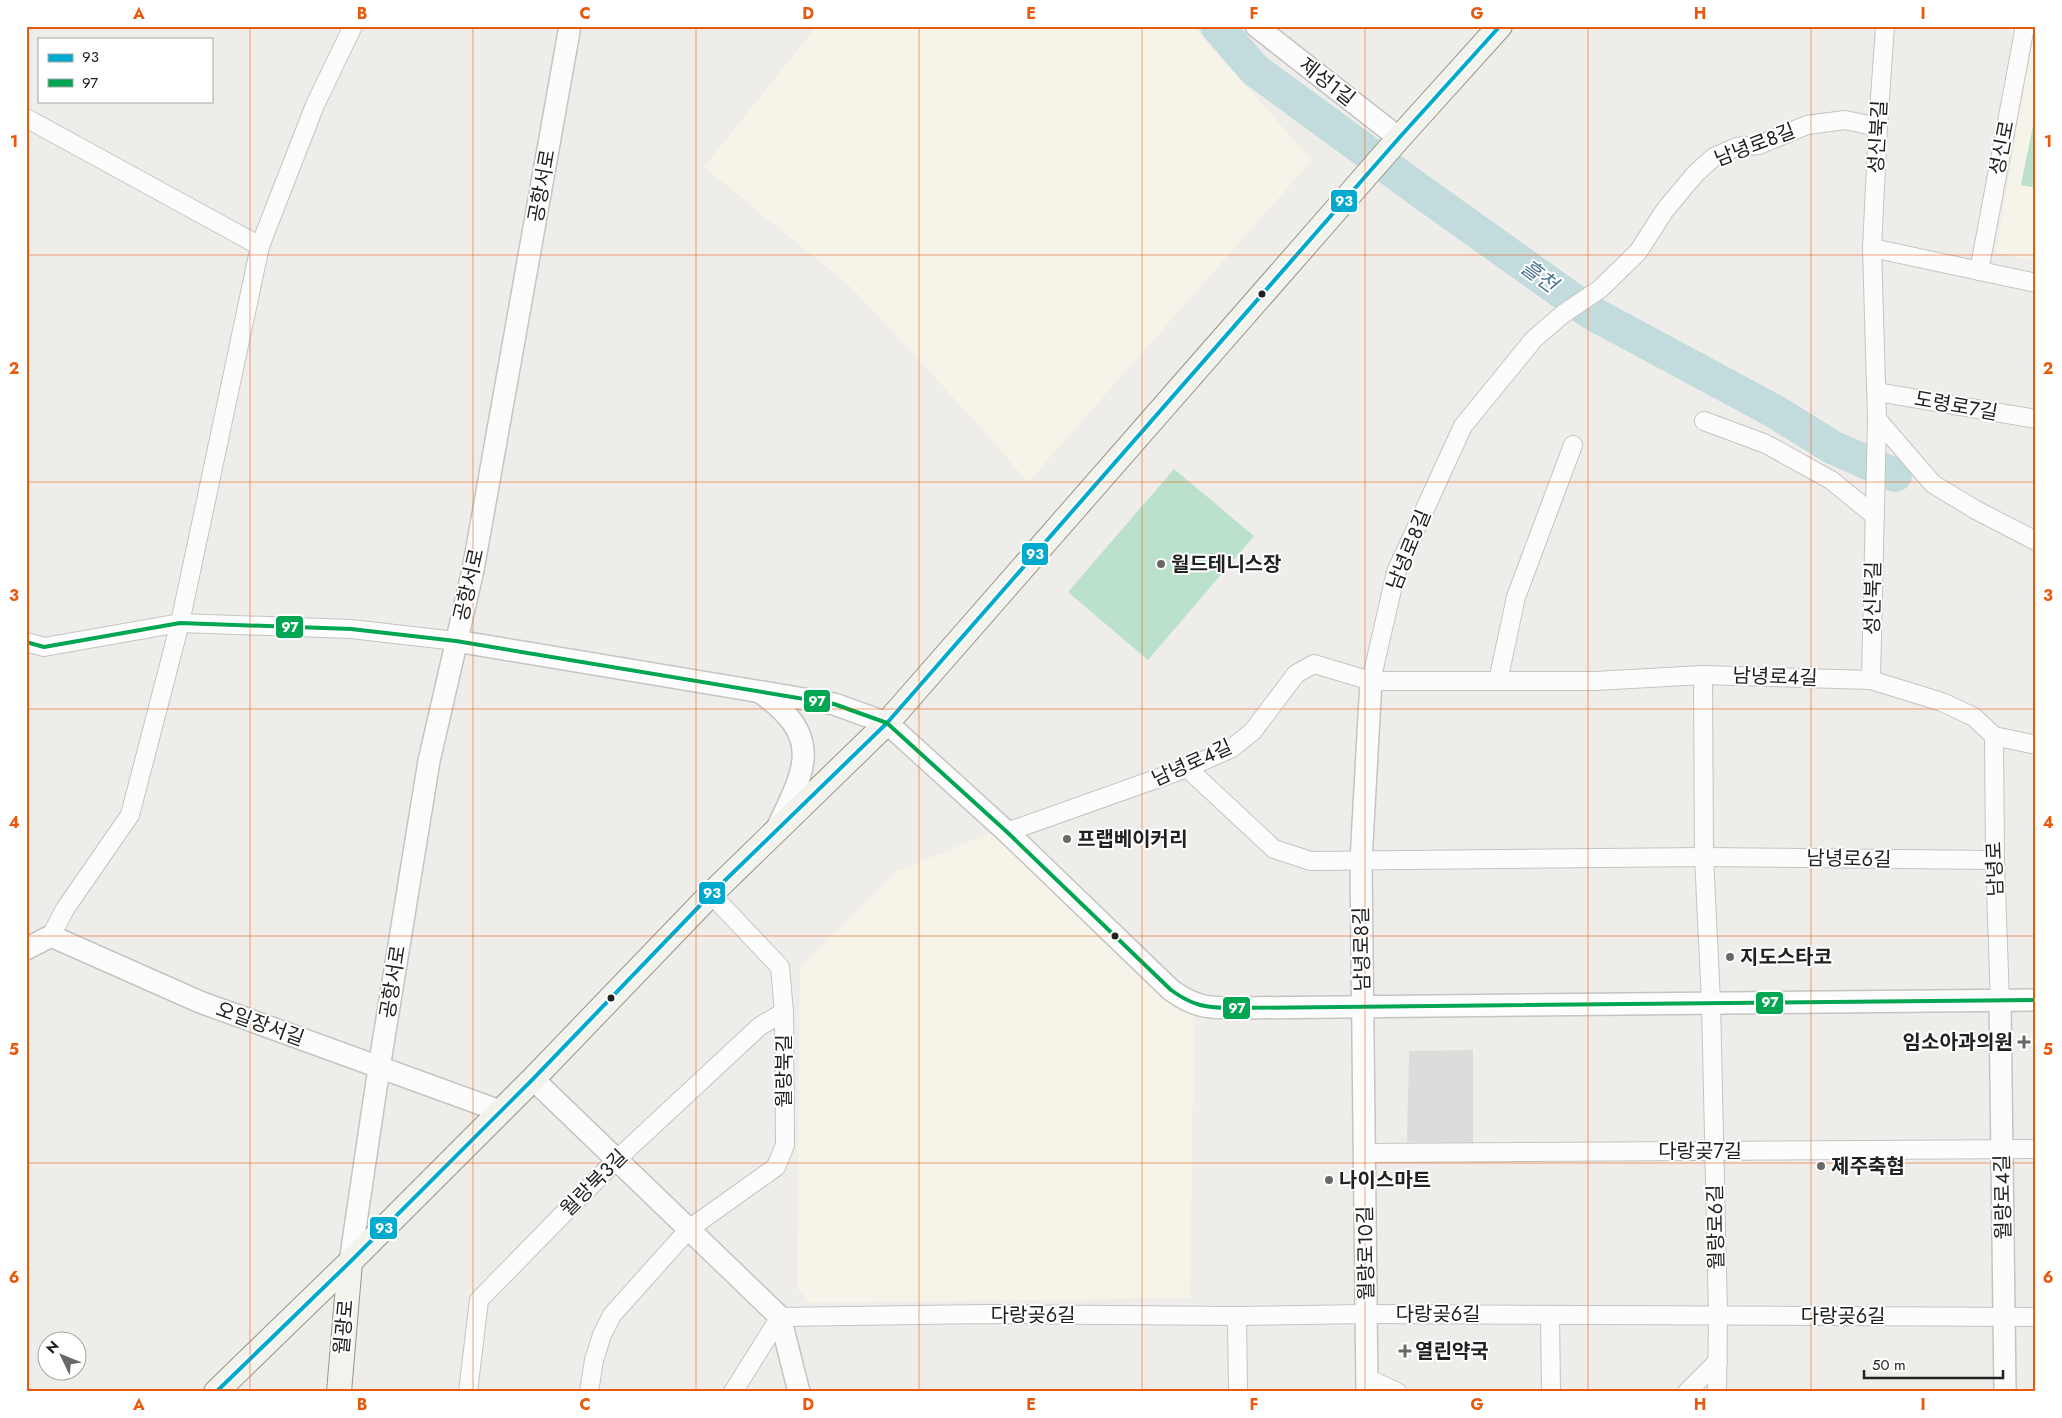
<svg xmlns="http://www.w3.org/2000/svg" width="2062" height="1418" font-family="Jost,'Noto Sans KR',sans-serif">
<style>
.education{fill:#f6f4e8}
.religious{fill:#dddcdb}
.pitch{fill:#bbe1cc}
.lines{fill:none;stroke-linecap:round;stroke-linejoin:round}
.river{stroke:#c2dcde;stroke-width:34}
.minor-casing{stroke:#c5c4c2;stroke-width:20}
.tertiary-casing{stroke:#c5c4c2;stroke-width:24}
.secondary-casing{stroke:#989784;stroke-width:26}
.minor{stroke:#fdfcfc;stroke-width:18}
.tertiary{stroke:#fdfcfc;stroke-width:21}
.secondary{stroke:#f3f3ed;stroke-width:24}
.bus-1-casing{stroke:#fff;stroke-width:8}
.bus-2-casing{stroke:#fff;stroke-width:8}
.bus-1{stroke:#00a9ce;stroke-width:4}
.bus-2{stroke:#00a651;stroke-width:4}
.grid{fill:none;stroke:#e8590c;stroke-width:1;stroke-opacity:0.55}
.bus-dot{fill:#212121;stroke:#fff;stroke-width:2}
.poi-dot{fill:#696867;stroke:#fff;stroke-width:2}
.labels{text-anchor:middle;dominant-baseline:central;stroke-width:4;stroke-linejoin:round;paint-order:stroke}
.street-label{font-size:20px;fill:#212121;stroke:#fff}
.poi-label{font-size:20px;font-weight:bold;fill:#212121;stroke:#fff;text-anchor:start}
.water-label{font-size:21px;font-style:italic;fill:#4c7691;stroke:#fff}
.line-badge{stroke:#fff;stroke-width:2}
.badge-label{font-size:14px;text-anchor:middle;font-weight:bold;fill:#fff}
.neatline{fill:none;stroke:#e8590c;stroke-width:2}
.grid-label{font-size:16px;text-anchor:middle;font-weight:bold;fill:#e8590c}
</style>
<rect width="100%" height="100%" fill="#efedea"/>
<g class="education">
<path d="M817,26H1192L1312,160L1028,482L976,422L852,288L704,167Z"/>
<path d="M2035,26H2036V261L1996,252Z"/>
<path d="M1009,825L1194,1001L1190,1298L811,1303L797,1288L800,967L896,872Z"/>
</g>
<path class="religious" d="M1473,1050V1143L1407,1142L1409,1051Z"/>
<g class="pitch">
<path d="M2036,111V188L2021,185Z"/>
<path d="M1174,469L1254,536L1148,660L1068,592Z"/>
</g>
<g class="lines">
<path class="river" d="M1217,26L1255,70L1423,193L1590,312L1774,411L1832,447L1895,475"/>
<g class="minor-casing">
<g id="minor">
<path d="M26,118L260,246"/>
<path d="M1872,248L2036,283"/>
<path d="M1979,271L2025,26"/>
<path d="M1877,392L2036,419"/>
<path d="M1877,419L1933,484L1976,510L2036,541"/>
<path d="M1704,421L1766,444L1831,480L1875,516"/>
<path d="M26,642L44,647L180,623L351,629L456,641"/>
<path d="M1703,675L1704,857L1711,1002L1718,1315L1717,1392"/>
<path d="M1871,680L1877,419L1872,248L1878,127L1885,26"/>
<path d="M1371,681L1396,572L1463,426L1534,339L1563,314L1600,289L1638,252L1665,210L1696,173L1714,157L1737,147L1759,145L1807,125L1845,120L1878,127"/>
<path d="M1498,681L1516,597L1573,445"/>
<path d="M1994,736L1995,860L2000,1002"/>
<path d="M1187,768L1274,849L1311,861L1704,857L1995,860"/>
<path d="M1007,832L1187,768L1232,748L1253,731L1296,674L1314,664L1371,681H1595L1703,675L1871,680L1942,702L1974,717L1994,736L2036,745"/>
<path d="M51,936L65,909L130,815L180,623L260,246L315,105L353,26"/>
<path d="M1364,1153L2036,1149"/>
<path d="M1550,1315L1551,1392"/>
<path d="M1237,1316L1238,1392"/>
<path d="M1367,1378L1397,1392"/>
<path d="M468,1392L479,1300L616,1160L760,1026L784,1012"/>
<path d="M589,1392L594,1360L602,1335L612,1315L689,1229L776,1167L785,1145L784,1012L780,967L711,894"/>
<path d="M733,1392L780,1317L986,1314L1237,1316L1366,1314L2036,1317"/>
<path d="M1687,1392L1718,1361"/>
</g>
</g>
<g class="tertiary-casing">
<g id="tertiary">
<path d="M1256,26L1399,138"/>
<path d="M456,641L834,704L887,723L1007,832L1171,990C1193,1006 1206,1008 1233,1008L2036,1000"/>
<path d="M761,693C822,736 807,767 778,826"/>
<path d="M26,949L51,936L200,1002L500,1111"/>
<path d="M2000,1002L2005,1392"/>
<path d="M533,1079L780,1317L799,1392"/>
<path d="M350,1262L379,1068L429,761L473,570L570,26"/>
<path d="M1367,1392L1361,861L1371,681"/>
</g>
</g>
<g class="secondary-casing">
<g id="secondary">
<path d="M216,1392L350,1262L533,1079L711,894L887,723L1399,138L1500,26"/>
<path d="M339,1392L350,1262"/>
</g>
</g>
<use href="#minor" class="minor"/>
<use href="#tertiary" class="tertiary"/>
<use href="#secondary" class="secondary"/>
<g class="bus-1-casing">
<path id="bus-1" d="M216,1392L350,1262L533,1079L711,894L887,723L1399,138L1500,26"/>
</g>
<g class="bus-2-casing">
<path id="bus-2" d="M26,642L44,647L180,623L351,629L456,641L834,704L887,723L1007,832L1171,990C1193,1006 1206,1008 1233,1008L2036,1000"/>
</g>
<use href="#bus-1" class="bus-1"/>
<use href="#bus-2" class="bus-2"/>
</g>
<path class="grid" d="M250,26V1392M473,26V1392M696,26V1392M919,26V1392M1142,26V1392M1365,26V1392M1588,26V1392M1811,26V1392M26,255H2036M26,482H2036M26,709H2036M26,936H2036M26,1163H2036"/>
<g class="bus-dot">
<circle cx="1262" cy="294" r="4.5"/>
<circle cx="1115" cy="936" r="4.5"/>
<circle cx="611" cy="998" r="4.5"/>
</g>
<g class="poi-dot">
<circle cx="1161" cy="564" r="5"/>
<circle cx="1067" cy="839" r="5"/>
<circle cx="1730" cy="957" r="5"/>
<path d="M2021.5 1034.5h5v5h5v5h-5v5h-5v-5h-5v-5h5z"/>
<circle cx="1821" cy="1166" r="5"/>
<circle cx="1329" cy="1180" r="5"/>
<path d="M1402.5 1343.5h5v5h5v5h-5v5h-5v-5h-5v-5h5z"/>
</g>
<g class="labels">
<g class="street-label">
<text transform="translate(1327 82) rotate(38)">제성1길</text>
<text transform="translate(1878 137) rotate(-87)">성신북길</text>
<text transform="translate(1755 145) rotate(-21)">남녕로8길</text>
<text transform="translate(2002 148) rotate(-79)">성신로</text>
<text transform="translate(542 186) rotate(-80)">공항서로</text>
<text transform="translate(1956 406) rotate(10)">도령로7길</text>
<text transform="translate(1409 550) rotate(-68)">남녕로8길</text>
<text transform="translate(469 585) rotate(-77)">공항서로</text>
<text transform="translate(1873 598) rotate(-89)">성신북길</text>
<text transform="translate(1775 677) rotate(2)">남녕로4길</text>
<text transform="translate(1192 763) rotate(-24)">남녕로4길</text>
<text transform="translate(1849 859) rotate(1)">남녕로6길</text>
<text transform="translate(1995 869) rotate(-92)">남녕로</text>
<text transform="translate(1362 949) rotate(-91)">남녕로8길</text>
<text transform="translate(393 982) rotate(-81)">공항서로</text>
<text transform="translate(260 1024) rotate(20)">오일장서길</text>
<text transform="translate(784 1071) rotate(-90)">월랑북길</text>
<text x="1700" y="1151">다랑곶7길</text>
<text transform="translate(594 1183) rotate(-45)">월랑북3길</text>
<text transform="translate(2003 1197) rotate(-91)">월랑로4길</text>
<text transform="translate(1716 1227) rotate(-91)">월랑로6길</text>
<text transform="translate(1366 1253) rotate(-91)">월랑로10길</text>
<text x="1438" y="1314">다랑곶6길</text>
<text x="1033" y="1315">다랑곶6길</text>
<text x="1843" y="1316">다랑곶6길</text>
<text transform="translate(344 1327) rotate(-85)">월광로</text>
</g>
<g class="poi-label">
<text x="1171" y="564">월드테니스장</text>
<text x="1077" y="839">프랩베이커리</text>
<text x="1740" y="957">지도스타코</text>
<text x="2013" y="1042" text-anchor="end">임소아과의원</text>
<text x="1831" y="1166">제주축협</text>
<text x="1339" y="1180">나이스마트</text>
<text x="1415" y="1351">열린약국</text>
</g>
<g class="water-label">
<text transform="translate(1539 276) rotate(36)">흘천</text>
</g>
</g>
<g class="line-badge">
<rect x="1330" y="189" width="28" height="24" rx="5" fill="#00a9ce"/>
<rect x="1021" y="542" width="28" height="24" rx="5" fill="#00a9ce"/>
<rect x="275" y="615" width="29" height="24" rx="5" fill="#00a651"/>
<rect x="803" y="689" width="28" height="24" rx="5" fill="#00a651"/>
<rect x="698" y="881" width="28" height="24" rx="5" fill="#00a9ce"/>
<rect x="1755" y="991" width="29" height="24" rx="5" fill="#00a651"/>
<rect x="1222" y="996" width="29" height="24" rx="5" fill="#00a651"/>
<rect x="369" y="1216" width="29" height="24" rx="5" fill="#00a9ce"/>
</g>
<g class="badge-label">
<text x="1344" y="206">93</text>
<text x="1035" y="559">93</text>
<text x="290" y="632">97</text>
<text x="817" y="706">97</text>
<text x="712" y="898">93</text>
<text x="1770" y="1007">97</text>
<text x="1237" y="1013">97</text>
<text x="384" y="1233">93</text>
</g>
<rect width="2062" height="1418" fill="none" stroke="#ffffff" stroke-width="55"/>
<rect x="38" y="38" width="175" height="65" fill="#ffffff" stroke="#a6a6a6"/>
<rect x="48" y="54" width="25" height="8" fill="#00a9ce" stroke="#a6a6a6"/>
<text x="82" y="62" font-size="15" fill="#212121">93</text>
<rect x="48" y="79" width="25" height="8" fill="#00a651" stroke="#a6a6a6"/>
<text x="82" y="88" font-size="15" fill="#212121">97</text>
<g transform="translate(62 1356) rotate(313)"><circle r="24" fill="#ffffff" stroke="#a6a6a6"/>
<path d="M0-4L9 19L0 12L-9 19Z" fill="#696867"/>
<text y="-8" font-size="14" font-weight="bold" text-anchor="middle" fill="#212121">N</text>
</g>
<path d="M1864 1370v8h139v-8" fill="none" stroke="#212121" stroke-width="2.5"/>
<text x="1872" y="1370" font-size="15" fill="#212121" stroke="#ffffff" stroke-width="4" paint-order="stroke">50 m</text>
<rect x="28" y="28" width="2006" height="1362" class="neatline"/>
<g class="grid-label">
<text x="139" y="19">A</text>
<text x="362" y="19">B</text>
<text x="585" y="19">C</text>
<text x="808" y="19">D</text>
<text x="1031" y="19">E</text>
<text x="1254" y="19">F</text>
<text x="1477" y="19">G</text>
<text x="1700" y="19">H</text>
<text x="1923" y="19">I</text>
<text x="14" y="147">1</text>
<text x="2048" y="147">1</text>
<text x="14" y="374">2</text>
<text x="2048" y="374">2</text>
<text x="14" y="601">3</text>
<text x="2048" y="601">3</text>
<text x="14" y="828">4</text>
<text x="2048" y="828">4</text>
<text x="14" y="1055">5</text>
<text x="2048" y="1055">5</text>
<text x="14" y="1283">6</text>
<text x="2048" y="1283">6</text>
<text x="139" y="1410">A</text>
<text x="362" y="1410">B</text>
<text x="585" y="1410">C</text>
<text x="808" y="1410">D</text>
<text x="1031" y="1410">E</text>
<text x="1254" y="1410">F</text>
<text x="1477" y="1410">G</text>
<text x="1700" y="1410">H</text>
<text x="1923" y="1410">I</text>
</g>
</svg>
